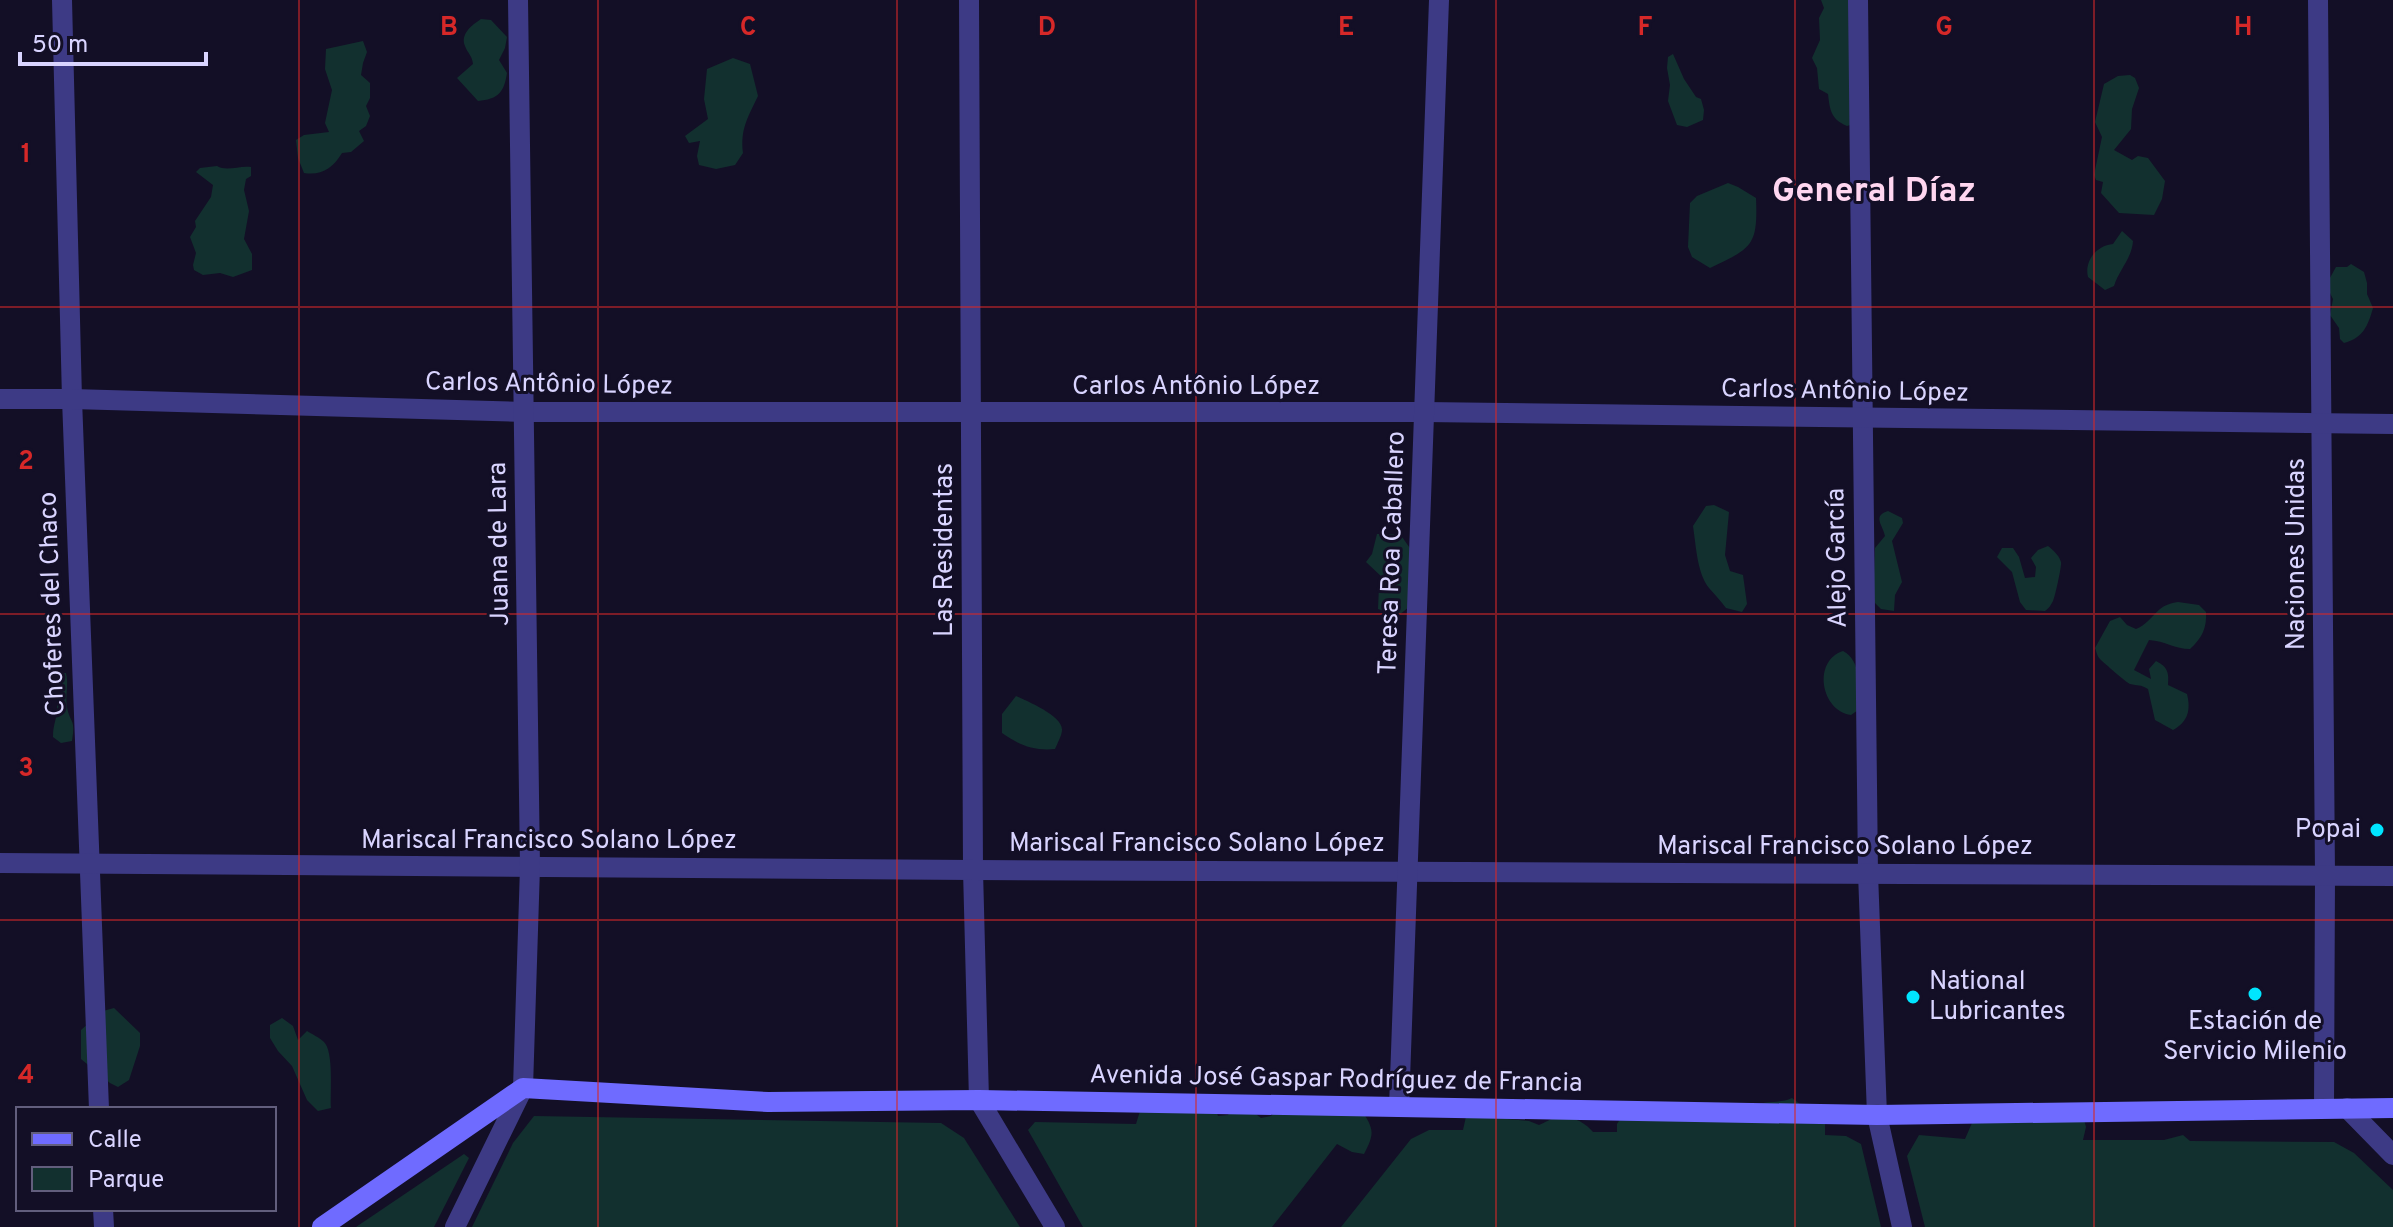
<svg xmlns="http://www.w3.org/2000/svg" width="2393" height="1227" font-family="Overpass,sans-serif">
<style>
.green{fill:#12302f}
.lines{fill:none;stroke-linecap:round;stroke-linejoin:round}
.minor{stroke:#3d3a85;stroke-width:20}
.secondary{stroke:#6f6bff;stroke-width:20}
.grid{fill:none;stroke:#d62828;stroke-width:2;stroke-opacity:0.55}
.poi-dot{fill:#00e5ff;stroke:#130f26;stroke-width:3}
.labels{text-anchor:middle;dominant-baseline:central;stroke-width:6;stroke-linejoin:round;paint-order:stroke}
.street-label{font-size:26px;fill:#d9d4ff;stroke:#130f26}
.poi-label{font-size:26px;fill:#d9d4ff;stroke:#130f26;text-anchor:end}
.district-label{font-size:34px;font-weight:bold;fill:#ffd6f0;stroke:#130f26}
.grid-label{font-size:26px;text-anchor:middle;font-weight:bold;fill:#d62828;stroke:#130f26;stroke-width:6;stroke-linejoin:round;paint-order:stroke}
</style>
<rect width="100%" height="100%" fill="#130f26"/>
<g class="green">
<path d="M1821,0H1861L1857,123L1847,126C1831,119 1830,111 1828,94L1819,89L1817,68L1812,58L1820,40L1819,18L1824,8Z"/>
<path d="M481,19L491,20L507,37L505,48L499,60L507,73C504,93 498,99 478,101L457,78L473,64C472,55 468,54 465,46C460,34 472,25 481,19Z"/>
<path d="M363,41L367,52L363,63L361,75L370,83V98L366,106L370,116L366,126L359,131L364,141L351,152L342,153C333,168 321,176 304,173L298,158L296,140L304,135L329,132L325,123L332,90L325,69L326,49Z"/>
<path d="M1673,54L1684,79L1696,97L1701,99L1704,110L1703,120L1687,127L1677,125L1668,101L1670,85L1667,68L1668,57Z"/>
<path d="M733,58L750,64L758,96C748,117 740,129 743,153L735,165L716,169L699,165L697,156L700,141L689,143L685,136L708,119L704,99L707,69Z"/>
<path d="M2130,75L2135,78L2139,88L2132,109L2131,129L2114,150L2132,160L2138,156L2148,158L2165,181L2162,199L2154,215L2119,213L2101,193L2103,182L2096,180L2094,175L2102,137L2095,122L2104,84L2118,76Z"/>
<path d="M217,166C227,172 240,165 251,167V176L246,179L244,190L249,211L244,239L252,254V270L233,277L220,273L203,275L194,270L193,265L196,253L190,237L196,227L195,221L211,197L213,185L196,172L200,168Z"/>
<path d="M1728,183L1738,187L1756,198C1758,246 1752,248 1710,268L1692,257L1688,247L1690,203L1697,196Z"/>
<path d="M2122,231L2133,241C2132,258 2119,270 2114,286L2105,290L2088,277C2084,261 2097,245 2113,244Z"/>
<path d="M2351,264L2364,272L2367,283V294L2373,308C2368,326 2363,338 2344,343L2340,339L2339,328L2330,315L2333,299L2326,285L2336,267H2347Z"/>
<path d="M1714,505L1729,512L1725,555L1730,571L1743,575L1747,604L1742,612L1726,608C1721,601 1715,595 1709,588C1697,573 1696,545 1693,526L1706,506Z"/>
<path d="M1888,511L1902,518L1903,523L1892,541L1902,582L1895,595L1894,611L1881,609L1873,601L1875,548L1885,536C1883,525 1872,516 1888,511Z"/>
<path d="M1377,534H1400L1414,554L1410,606L1398,616L1378,609L1379,586L1383,578L1366,562L1372,554Z"/>
<path d="M2048,546C2053,550 2059,555 2061,562C2062,565 2055,597 2053,601C2051,605 2049,608 2045,611L2026,610L2020,602L2012,572L1997,557L2002,548H2013L2019,557L2025,578L2035,577L2036,567L2031,558L2038,550Z"/>
<path d="M2178,602L2199,605L2206,612C2207,628 2202,638 2190,649C2175,649 2165,641 2149,640L2134,670L2151,679L2149,669L2156,661C2168,667 2169,673 2168,685L2187,694C2191,710 2188,722 2173,730L2155,720L2148,689C2140,684 2138,686 2130,684C2127,683 2104,663 2100,659C2097,656 2097,653 2095,648L2110,621L2120,617L2127,625L2136,629C2155,621 2154,605 2178,602Z"/>
<path d="M1843,651C1862,661 1859,689 1861,708L1851,715C1821,711 1812,661 1843,651Z"/>
<path d="M61,673H66C69,684 65,696 67,707C70,724 76,718 72,741L61,743L53,737C53,725 56,721 57,711C58,693 52,692 61,673Z"/>
<path d="M1016,696C1027,701 1063,716 1062,730C1062,735 1057,744 1055,749C1034,751 1019,745 1002,733V714Z"/>
<path d="M114,1008L140,1033V1046L129,1080L118,1087L110,1083L81,1059V1030L103,1011Z"/>
<path d="M282,1018L293,1026L298,1040L307,1031C312,1034 320,1038 324,1042C334,1052 330,1093 331,1108L318,1111L307,1100L292,1066L278,1051L270,1038V1025Z"/>
<path d="M1792,1098L1825,1123V1135L1846,1136L1861,1144L1881,1227H1341L1411,1139L1429,1130H1463L1467,1112L1500,1111L1508,1119L1529,1121L1539,1125C1545,1123 1551,1118 1557,1117C1570,1114 1586,1123 1593,1132H1617V1124L1622,1116L1753,1106C1766,1100 1779,1104 1792,1098Z"/>
<path d="M1286,1100L1360,1107C1373,1129 1376,1131 1364,1154L1352,1152L1337,1144L1272,1227H1083L1028,1130L1035,1122L1136,1124L1140,1111L1214,1105L1218,1116L1228,1115L1234,1105H1244L1261,1118L1271,1116Z"/>
<path d="M534,1116L941,1123L964,1138L1020,1227H472L513,1143Z"/>
<path d="M1975,1116H2083L2086,1127L2083,1140H2164L2183,1135L2190,1141L2334,1142L2354,1153L2393,1190V1227H1925L1907,1156L1919,1135L1965,1139Z"/>
<path d="M464,1154L469,1158L434,1227H356Z"/>
</g>
<g class="lines">
<g class="minor">
<path d="M62,0L72,399L99,1109"/>
<path d="M969,0L973,870L979,1100L1055,1227"/>
<path d="M1858,0L1868,873L1877,1115L1902,1227"/>
<path d="M2318,0L2325,876L2324,1107"/>
<path d="M0,399H72L525,412H1424L2393,424"/>
<path d="M0,863L973,870L2393,876"/>
<path d="M1399,1107L1439,0"/>
<path d="M2347,1108L2393,1155"/>
<path d="M103,1209L104,1227"/>
<path d="M455,1227L523,1088L530,867L518,0"/>
</g>
<path class="secondary" d="M322,1227L523,1088L768,1102L979,1100L1877,1115L2393,1108"/>
</g>
<path class="grid" d="M299,0V1227M598,0V1227M897,0V1227M1196,0V1227M1496,0V1227M1795,0V1227M2094,0V1227M0,307H2393M0,614H2393M0,920H2393"/>
<g class="poi-dot">
<circle cx="2377" cy="830" r="8"/>
<circle cx="2255" cy="994" r="8"/>
<circle cx="1913" cy="997" r="8"/>
</g>
<g class="labels">
<g class="street-label">
<text transform="translate(549 385) rotate(1)">Carlos Antônio López</text>
<text x="1196" y="387">Carlos Antônio López</text>
<text transform="translate(1845 392) rotate(1)">Carlos Antônio López</text>
<text transform="translate(500 544) rotate(-91)">Juana de Lara</text>
<text transform="translate(945 550) rotate(-90)">Las Residentas</text>
<text transform="translate(1393 553) rotate(-88)">Teresa Roa Caballero</text>
<text transform="translate(2297 554) rotate(-90)">Naciones Unidas</text>
<text transform="translate(1838 558) rotate(-91)">Alejo García</text>
<text transform="translate(53 604) rotate(-92)">Choferes del Chaco</text>
<text x="549" y="841">Mariscal Francisco Solano López</text>
<text x="1197" y="844">Mariscal Francisco Solano López</text>
<text x="1845" y="847">Mariscal Francisco Solano López</text>
<text transform="translate(1336 1080) rotate(1)">Avenida José Gaspar Rodríguez de Francia</text>
</g>
<g class="poi-label">
<text x="2361" y="830">Popai</text>
<text x="1929" y="982" text-anchor="start">National<tspan x="1929" dy="30">Lubricantes</tspan></text>
<text x="2255" y="1022" text-anchor="middle">Estación de<tspan x="2255" dy="30">Servicio Milenio</tspan></text>
</g>
<g class="district-label">
<text x="1874" y="192">General Díaz</text>
</g>
</g>
<g class="grid-label">
<text x="449" y="35">B</text>
<text x="748" y="35">C</text>
<text x="1047" y="35">D</text>
<text x="1346" y="35">E</text>
<text x="1645" y="35">F</text>
<text x="1944" y="35">G</text>
<text x="2243" y="35">H</text>
<text x="26" y="162">1</text>
<text x="26" y="469">2</text>
<text x="26" y="776">3</text>
<text x="26" y="1083">4</text>
</g>
<rect x="16" y="1107" width="260" height="104" fill="#130f26" stroke="#625e7d" stroke-width="2"/>
<rect x="32" y="1133" width="40" height="12" fill="#6f6bff" stroke="#625e7d" stroke-width="2"/>
<text x="88" y="1147" font-size="24" fill="#d9d4ff">Calle</text>
<rect x="32" y="1167" width="40" height="24" fill="#12302f" stroke="#625e7d" stroke-width="2"/>
<text x="88" y="1187" font-size="24" fill="#d9d4ff">Parque</text>
<path d="M20 52v12h186v-12" fill="none" stroke="#d9d4ff" stroke-width="4"/>
<text x="32" y="52" font-size="24" fill="#d9d4ff" stroke="#130f26" stroke-width="6" paint-order="stroke">50 m</text>
</svg>
